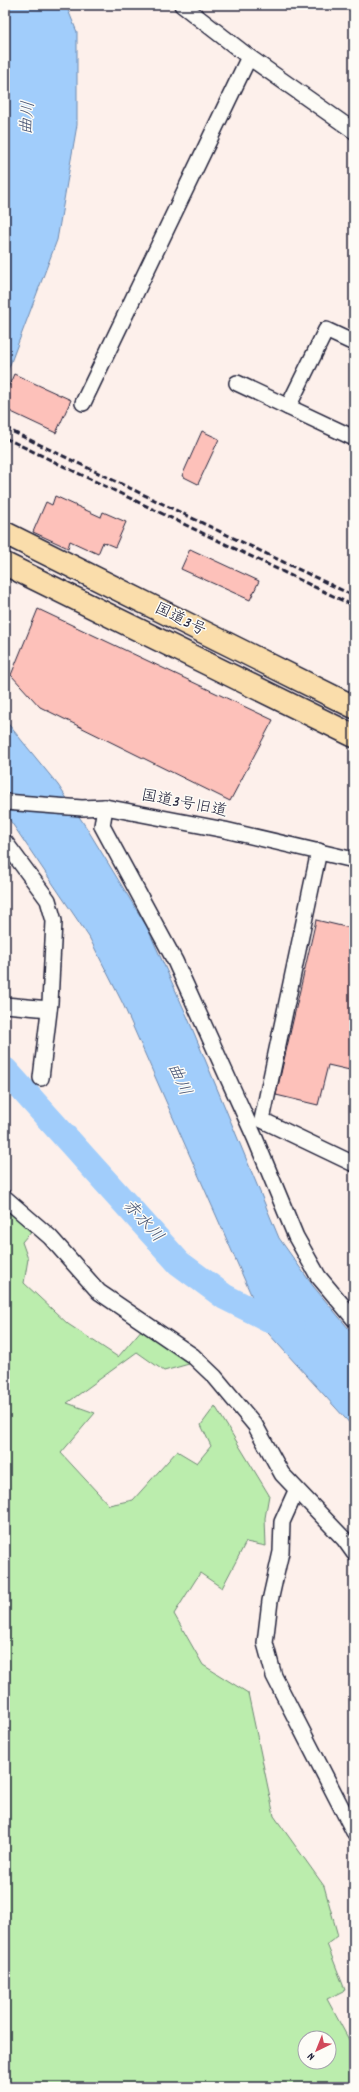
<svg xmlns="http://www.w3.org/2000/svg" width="359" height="2092" font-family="Dekko,'Klee One',sans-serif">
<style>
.green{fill:#bbedad;stroke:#6e8874;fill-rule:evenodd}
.water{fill:#a1cdfb;stroke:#6e89ae}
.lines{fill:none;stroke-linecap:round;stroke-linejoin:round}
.river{stroke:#a1cdfb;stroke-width:26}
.building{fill:#fdc1ba;stroke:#22223b}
.minor-casing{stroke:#22223b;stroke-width:18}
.highway-casing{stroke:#22223b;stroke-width:25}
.minor{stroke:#fdfcf7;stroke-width:15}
.highway{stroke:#faddab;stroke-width:22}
.rail{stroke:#22223b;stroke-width:3;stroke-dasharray:6 3;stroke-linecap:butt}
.labels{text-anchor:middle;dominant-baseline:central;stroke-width:3;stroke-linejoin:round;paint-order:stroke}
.street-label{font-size:16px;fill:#22223b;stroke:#fdfcf7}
.water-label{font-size:17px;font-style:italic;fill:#485575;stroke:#fdfcf7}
</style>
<rect width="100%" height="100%" fill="#fdf0eb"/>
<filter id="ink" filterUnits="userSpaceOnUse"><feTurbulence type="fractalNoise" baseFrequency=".025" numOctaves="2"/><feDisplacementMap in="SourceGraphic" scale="8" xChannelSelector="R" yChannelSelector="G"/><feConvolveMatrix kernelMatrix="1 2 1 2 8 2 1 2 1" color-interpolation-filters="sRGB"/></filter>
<g filter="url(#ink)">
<path class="green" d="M5,1207L33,1229L22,1242L28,1259L24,1283L68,1324L118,1357L143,1328L189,1364L164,1371L137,1352L67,1403L95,1413L61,1453L109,1505L133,1500L177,1451L197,1463L211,1446L201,1425L215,1406L269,1495L265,1518L266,1546L246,1542L222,1588L200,1573L174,1614L203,1665L248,1693L274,1816L324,1886L338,1936L327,1944L345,1990L327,1999L354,2049V2079L350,2087H5ZM305,2038H329V2062H305Z"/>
<g class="water">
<path d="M5,5H66L77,32V125L57,240L5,378V150C8,102 5,53 5,5Z"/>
<path d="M5,720L58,785L86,827L147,927L187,1016L279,1238L313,1286L354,1335V1428L268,1333L123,1004L89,937L5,813Z"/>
</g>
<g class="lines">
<path class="river" d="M5,1070L179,1263L225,1297L269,1319L292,1326"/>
</g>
<g class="building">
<path d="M14,374L71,400L56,433L5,409V395Z"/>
<path d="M202,431L219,439L198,484L182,476Z"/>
<path d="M55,496L101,517L103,512L126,522L115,547L103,542L98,554L70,541L68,548L33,532L46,502L52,505Z"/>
<path d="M190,549L259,581L250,600L181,569Z"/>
<path d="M38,609L273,720L230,801L40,707L11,675Z"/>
<path d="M316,920L354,929V1071L328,1065L318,1105L276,1095Z"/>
</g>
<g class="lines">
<g class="minor-casing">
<g id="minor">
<path d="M182,5L249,57L354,131"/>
<path d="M237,383L354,438"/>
<path d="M83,403L249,57"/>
<path d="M288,407L326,330L354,343"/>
<path d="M5,802L82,808L105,807L225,830L354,860"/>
<path d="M105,807L102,826L175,961L255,1138L296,1237L318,1276L354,1319"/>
<path d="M5,842L48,900L54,921L50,1003L41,1078"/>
<path d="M319,851L262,1120L354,1164"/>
<path d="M5,1005L49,1009"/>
<path d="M5,1198L50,1237L99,1292L193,1356L215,1377L255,1425L282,1474L344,1539L354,1553"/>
<path d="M296,1491L282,1522L281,1552L270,1601L265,1643L274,1676L354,1832"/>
</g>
</g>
<g class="highway-casing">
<g id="highway">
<path d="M5,533L354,707"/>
<path d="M5,564L354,736"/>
</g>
</g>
<use href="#minor" class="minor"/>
<use href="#highway" class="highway"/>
<g class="rail">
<path d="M5,428L354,596"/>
<path d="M5,438L354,606"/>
</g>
</g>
</g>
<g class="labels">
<g class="street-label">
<text transform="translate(180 620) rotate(26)">国道3号</text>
<text transform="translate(184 804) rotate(11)">国道3号旧道</text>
</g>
<g class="water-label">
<text transform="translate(29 118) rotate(-86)">曲川</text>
<text transform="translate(178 1080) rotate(66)">曲川</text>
<text transform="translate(142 1222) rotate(48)">赤水川</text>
</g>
</g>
<rect width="359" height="2092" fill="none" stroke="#fdfcf7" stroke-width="20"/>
<rect x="10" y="10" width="339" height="2072" fill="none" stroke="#22223b" stroke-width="1.5" filter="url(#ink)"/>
<g transform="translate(317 2050) rotate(223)"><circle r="19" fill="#fdfcf7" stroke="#a5a5ac"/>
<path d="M0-3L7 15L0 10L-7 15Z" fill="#d1495b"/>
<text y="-6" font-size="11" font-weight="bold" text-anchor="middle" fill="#22223b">N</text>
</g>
</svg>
